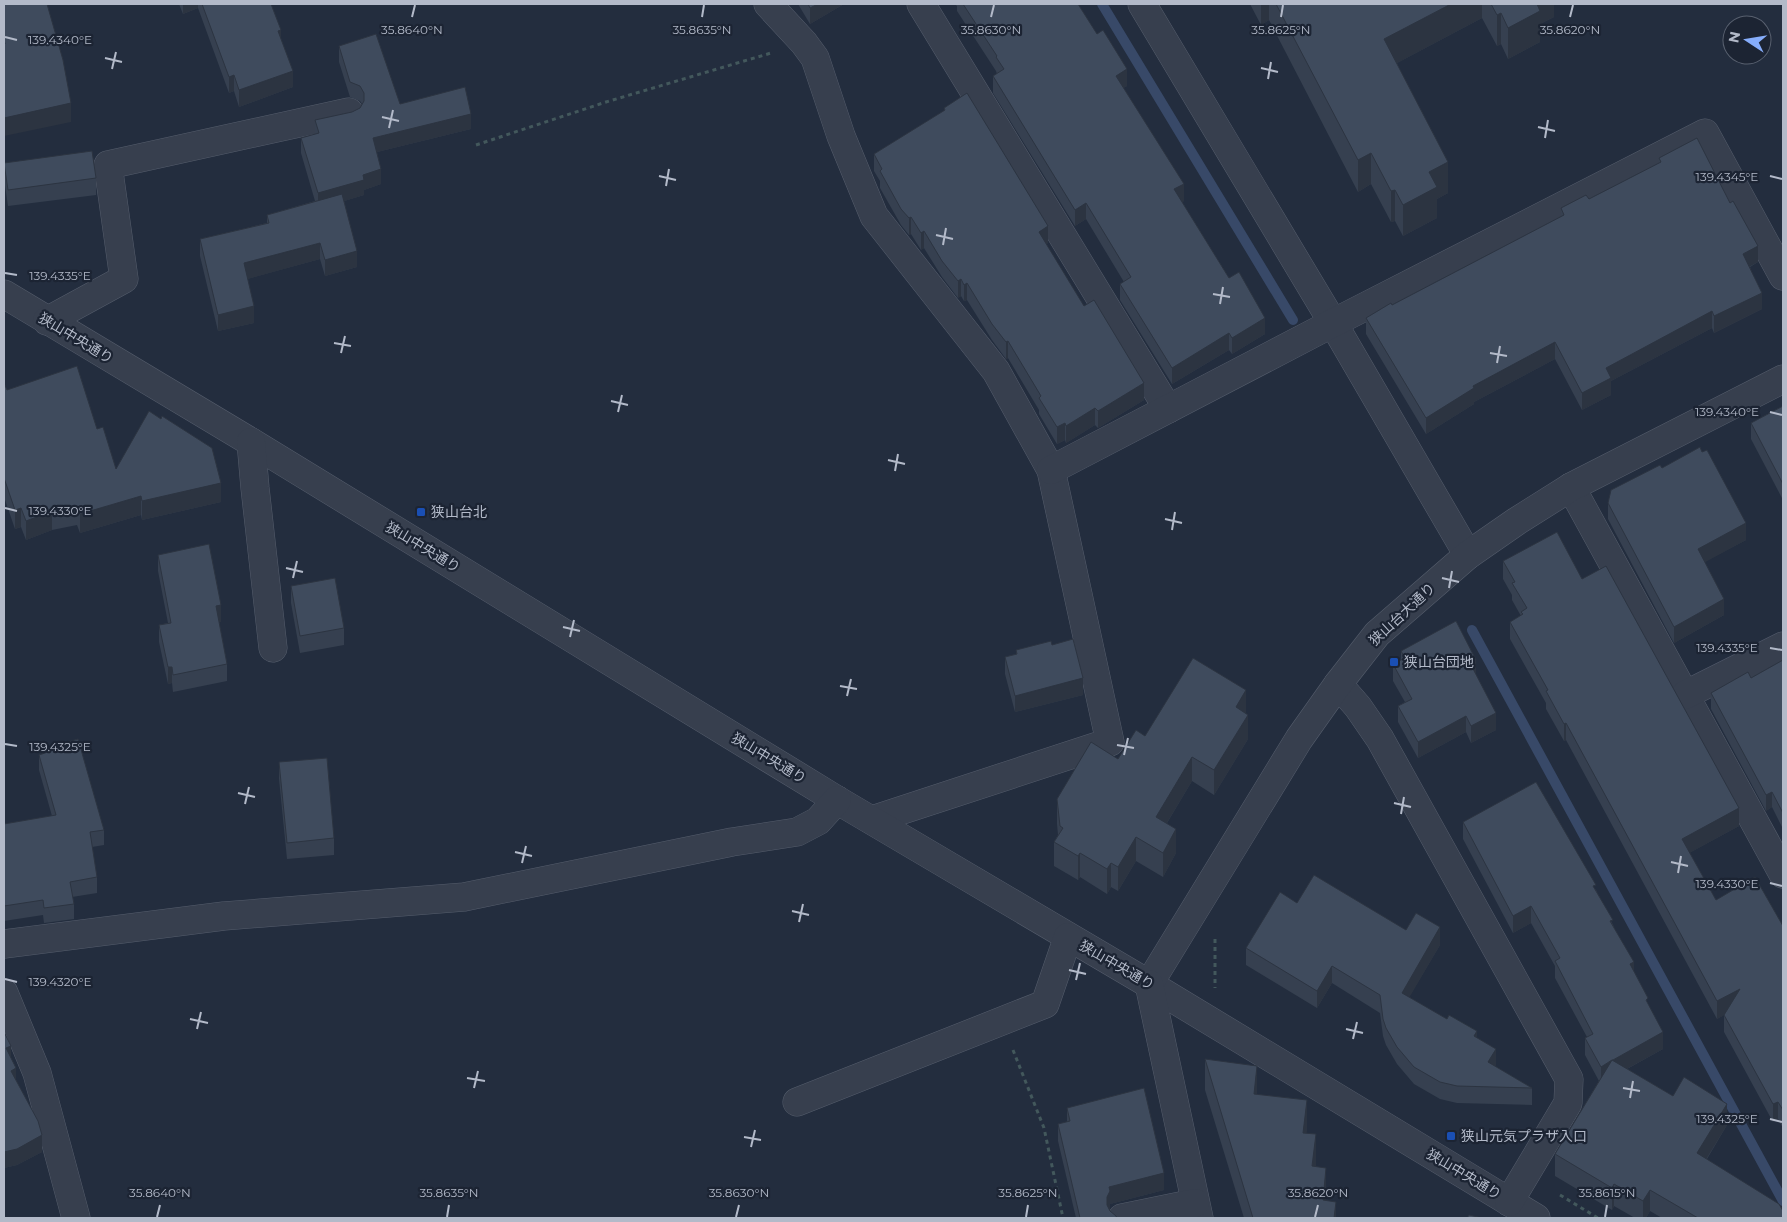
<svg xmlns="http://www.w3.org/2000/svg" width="1787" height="1222" font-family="Montserrat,'Noto Sans JP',sans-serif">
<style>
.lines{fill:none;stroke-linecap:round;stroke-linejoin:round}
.stream{stroke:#384968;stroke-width:10}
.minor-casing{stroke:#555d6c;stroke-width:29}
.path{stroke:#43585c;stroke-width:3;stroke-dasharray:4 4;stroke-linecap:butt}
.minor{stroke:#373f4e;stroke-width:28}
.wall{fill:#364050}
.shaded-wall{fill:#2c3441}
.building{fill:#3f4b5d;stroke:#2c3441}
.ticks{fill:none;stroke:#b3bac9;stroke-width:2}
.transit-dot{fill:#1a4fb4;stroke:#1c2433;stroke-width:2}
.labels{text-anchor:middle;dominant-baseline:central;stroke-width:4.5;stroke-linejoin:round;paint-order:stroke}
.street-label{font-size:14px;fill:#b3bac9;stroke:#1c2433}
.poi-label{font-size:14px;fill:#b3bac9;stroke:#1c2433;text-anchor:start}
.ticks-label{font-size:12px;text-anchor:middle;fill:#b3bac9;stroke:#1c2433;stroke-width:4.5;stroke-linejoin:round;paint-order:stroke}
</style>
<rect width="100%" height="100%" fill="#232d3e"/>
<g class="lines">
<g class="stream">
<path d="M1102,4L1293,320"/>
<path d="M1472,630L1783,1201"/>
</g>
<g class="minor-casing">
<g id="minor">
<path d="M768,4L804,43L815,58L841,136L874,216L996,371L1051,470L1110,742L872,820"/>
<path d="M921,4L1168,409"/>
<path d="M1142,4L1333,323L1468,555"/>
<path d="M4,294L251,442L837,800L1149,984L1536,1218"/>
<path d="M47,321L124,279L108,165L349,112"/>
<path d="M251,442L255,488L273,648"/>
<path d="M1051,470L1333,323L1705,133L1783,276"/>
<path d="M1571,487L1783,874"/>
<path d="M1338,684L1358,707L1380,739L1569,1079L1568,1103L1509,1202"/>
<path d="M1685,695L1783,646"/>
<path d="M4,944L224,916L464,897L732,842L797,832L818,821L837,800"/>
<path d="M1149,984L1299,739L1338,684L1377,634L1468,555L1517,521L1571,487L1783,379"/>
<path d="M1149,984L1199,1218"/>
<path d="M4,993L37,1073L76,1218"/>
<path d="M797,1102L1045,1004L1068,937"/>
<path d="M1122,1218L1195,1203"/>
</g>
</g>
<g class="path">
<path d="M476,145L606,102L771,53"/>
<path d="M1215,939V988"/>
<path d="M1013,1050L1044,1128L1063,1218"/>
<path d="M1560,1195L1598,1218"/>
</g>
<use href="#minor" class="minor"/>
</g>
<g class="wall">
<path d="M179,4H271L293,87L239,107L234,91L229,93L198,8L183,14Z"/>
<path d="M798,4H844L810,24Z"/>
<path d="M955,4H1078L1127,86L1123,88L1184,201L1182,202L1229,278L1265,334L1232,354L1229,350L1172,384L1120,300V284L1124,282L1086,219L1075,226L993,93V76L997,74L996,71L957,11V6Z"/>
<path d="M1250,4H1554V17L1540,24V42L1508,59L1501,44L1497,46L1482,18L1397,63L1448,193L1437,199V218L1403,236L1395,221L1391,222L1371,184L1358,192L1269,20L1261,25Z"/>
<path d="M339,46L400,104L471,129L377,152L381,184L364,190V195L344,201L357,267L325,276L320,259L247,279L254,323L218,331L200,256V239L267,223V215L315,201L301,153V138L315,134V120L352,112L360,108L362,104L360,101L350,97L339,62Z"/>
<path d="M944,108L1048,243L1046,244L1084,306L1144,400L1098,428L1095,425L1066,443L1065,440L1057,444L1039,414V410L1008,358L1006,359L992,340L967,300L964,301L961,296L958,298L942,277L924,248L921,250L911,234L909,235L901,225L880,188V181L874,171V154L944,111Z"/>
<path d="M1659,158L1758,262L1750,267L1762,309L1714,333L1712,328L1611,381V395L1582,410L1555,359L1474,402V404L1426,434L1366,334V318L1561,217V208L1589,199L1659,163Z"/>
<path d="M4,163L96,178V195L8,206L4,179Z"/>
<path d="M4,383L7,390L97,429L116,469L221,502L142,520L141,515L80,533L77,525L52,530L26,540L21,527L15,529L4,497Z"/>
<path d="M1783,406V500L1751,439V423Z"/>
<path d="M1662,468L1746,540L1704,562L1724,615L1674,643L1608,519V503Z"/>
<path d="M158,555L221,622H219L227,664V681L173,692L172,683L168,684L159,642V625L168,623L158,571Z"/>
<path d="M1503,561L1582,579L1739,826L1689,853L1716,900L1783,926V1128L1778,1119L1773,1122L1724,1032V1015L1717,1019L1566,740L1564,741L1546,709V703L1510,639V622L1521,616L1512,600V595L1503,579Z"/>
<path d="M291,586L344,628V645L300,653L291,603Z"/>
<path d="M1016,650L1083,695L1015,712L1005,674V657L1016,654Z"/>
<path d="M1401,651L1476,676L1496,730L1471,743L1466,732L1418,758L1398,722V706L1405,702L1393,681V664L1401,660Z"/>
<path d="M1783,660V829L1772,807L1766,811L1711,709V693L1751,678Z"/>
<path d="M1246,714L1248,739L1214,795L1192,781L1167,823L1176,853L1163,877L1136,861L1118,891L1111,887L1107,894L1080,877L1078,880L1054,866V842L1058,835L1057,824V799L1118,759L1145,736Z"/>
<path d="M50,747L104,830V845L92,847L97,877V893L72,897L74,904V919L44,923L43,915L4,921V824L52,816L39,770V755L50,751Z"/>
<path d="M279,762L334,838V855L287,859L279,779Z"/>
<path d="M1463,822L1596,890L1613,925L1648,1004L1663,1049L1627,1069L1673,1096L1727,1125L1707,1159L1783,1218H1662L1650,1211L1646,1218H1635L1614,1206L1612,1210L1555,1176V1154L1599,1081L1585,1055V1038L1587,1037L1555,978V966L1531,923L1513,933L1463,839Z"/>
<path d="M1297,903L1406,930L1440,945L1409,997L1477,1038L1496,1066V1067L1532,1088V1105L1457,1103L1440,1099L1414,1084L1397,1064L1386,1045L1383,1036L1380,1013L1332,983L1317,1008L1246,965V948Z"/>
<path d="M4,1032L16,1080L42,1152L17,1165L4,1168V1187Z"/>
<path d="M1205,1059L1257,1094L1306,1133L1315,1167L1326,1200L1336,1218H1244L1205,1090Z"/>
<path d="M1067,1108L1164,1190L1110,1204V1208L1109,1210L1117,1218H1076L1058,1141V1124L1067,1122Z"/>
</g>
<g class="shaded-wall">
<path d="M183,4H198V8L183,14Z"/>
<path d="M818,4H844L810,24V8Z"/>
<path d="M1261,4H1269V20L1261,25Z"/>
<path d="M1451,4H1482V18L1384,70V39Z"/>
<path d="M1533,4H1554V17L1540,24V42L1508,59V28Z"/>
<path d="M1501,13V44L1497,46V15Z"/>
<path d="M281,30V46L278,31Z"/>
<path d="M1127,69V86L1116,92V76Z"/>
<path d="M293,71V87L239,107V90Z"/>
<path d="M234,75V91L229,93V77Z"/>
<path d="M71,103V122L4,136V118Z"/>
<path d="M471,114V129L373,153V138Z"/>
<path d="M1371,153V184L1358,192V160Z"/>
<path d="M1448,162V193L1437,199V218L1403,236V205L1429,172Z"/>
<path d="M381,169V184L364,190V195L318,209V193L363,175Z"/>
<path d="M1184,184V201L1174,206V189Z"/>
<path d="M1395,190V221L1391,222V191Z"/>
<path d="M1086,203V219L1075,226V210Z"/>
<path d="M911,217V234L909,235V218Z"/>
<path d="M1048,226V243L1039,248V232Z"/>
<path d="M924,231V248L921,250V233Z"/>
<path d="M320,243V259L244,280V263Z"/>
<path d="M1758,246V262L1743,270V254Z"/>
<path d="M357,251V267L325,276V260Z"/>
<path d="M961,279V296L958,298V281Z"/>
<path d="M967,283V300L964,301V285Z"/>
<path d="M1762,293V309L1714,333V316Z"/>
<path d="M254,306V323L218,331V315Z"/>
<path d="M1712,311V328L1611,381V395L1582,410V393L1606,368Z"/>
<path d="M1265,318V334L1232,354V338Z"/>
<path d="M1229,333V350L1172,384V368Z"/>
<path d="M1008,341V358L1006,359V342Z"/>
<path d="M1555,342V359L1474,402V404L1426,434V418L1473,386Z"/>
<path d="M1144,383V400L1098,428V411Z"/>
<path d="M1095,408V425L1066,443V426Z"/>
<path d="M1065,423V440L1057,444V427Z"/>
<path d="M221,483V502L142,520V501Z"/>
<path d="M141,496V515L80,533V514Z"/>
<path d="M21,508V527L15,529V510Z"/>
<path d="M52,511V530L26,540V521Z"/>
<path d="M1746,523V540L1698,566V549Z"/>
<path d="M1724,599V615L1674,643V627Z"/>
<path d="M221,605V622L216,623V606Z"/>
<path d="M1476,660V676L1470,663Z"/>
<path d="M168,667H172V683L168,684Z"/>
<path d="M1083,678V695L1015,712V696Z"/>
<path d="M1246,690V715L1236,707Z"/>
<path d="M1496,713V730L1471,743V726Z"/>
<path d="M1248,715V739L1214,795V770Z"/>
<path d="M1466,716V732L1418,758V742Z"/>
<path d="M1566,723V740L1564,741V724Z"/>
<path d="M1192,757V781L1156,841V817Z"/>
<path d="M1772,792V807L1766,811V795Z"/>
<path d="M1739,808V826L1682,857V839Z"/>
<path d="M1176,829V853L1163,877V853Z"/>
<path d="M1136,837V861L1118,891V867Z"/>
<path d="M1080,853V877L1078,880V856Z"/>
<path d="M1111,863V887L1107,894V869Z"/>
<path d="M1531,906V923L1513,933V916Z"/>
<path d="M1440,927V945L1402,1010V993Z"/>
<path d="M1634,962V979L1630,964Z"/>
<path d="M1332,966V983L1317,1008V991Z"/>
<path d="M1740,989V1007L1717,1019V1001Z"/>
<path d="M1477,1031V1048L1474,1036Z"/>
<path d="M1663,1032V1049L1601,1083V1067Z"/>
<path d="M11,1046V1062L6,1048Z"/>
<path d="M1496,1049V1066L1488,1079V1062Z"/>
<path d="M1257,1066V1097L1254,1094Z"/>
<path d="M16,1068V1085L11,1071Z"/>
<path d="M1307,1100V1131L1303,1164V1133Z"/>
<path d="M1778,1102V1119L1773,1122V1104Z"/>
<path d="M1727,1104V1125L1697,1174V1153Z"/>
<path d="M1316,1134V1166L1312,1197V1166Z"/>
<path d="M42,1135V1152L17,1165L4,1168V1152Z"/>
<path d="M1326,1168V1199L1324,1218L1323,1200Z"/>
<path d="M1164,1173V1190L1110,1204V1208L1107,1214V1197L1109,1187Z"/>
<path d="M1614,1184V1206L1612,1210V1188Z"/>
<path d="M1650,1190V1211L1646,1218H1643V1201Z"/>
<path d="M1336,1202V1218H1334Z"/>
</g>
<g class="building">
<path d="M4,4H47L63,60L71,103L4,118V44H5L4,40Z"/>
<path d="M202,4H271L281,30L278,31L293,71L239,90L234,75L229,77Z"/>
<path d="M808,4H818L810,8Z"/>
<path d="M963,4H1078L1097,34L1103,30L1127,69L1116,76L1184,184L1174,189L1229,278L1239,272L1265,318L1232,338L1229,333L1172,368L1120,284L1131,277L1086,203L1075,210L993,76L1004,69L996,57L997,56Z"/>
<path d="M1276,4H1451L1384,39L1448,162L1429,172L1437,187L1403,205L1395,190L1391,191L1371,153L1358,160Z"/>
<path d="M1491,4H1537L1540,11L1508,28L1501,13L1497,15Z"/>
<path d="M376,34L400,104L465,87L471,114L373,138L381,169L363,175L364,180L318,193L301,138L319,133L315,120L352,112L360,108L364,101V93L360,86L350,82L339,46Z"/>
<path d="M967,93L1048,226L1039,232L1084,306L1094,300L1144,383L1098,411L1095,408L1066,426L1065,423L1057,427L1039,398L1041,396L1008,341L1006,342L992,324L967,283L964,285L961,279L958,281L942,261L924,231L921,233L911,217L909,218L901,209L880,171L882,169L874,154L945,110L944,108Z"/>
<path d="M1697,138L1730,203L1733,201L1758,246L1743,254L1762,293L1714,316L1712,311L1606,368L1611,378L1582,393L1555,342L1473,386L1474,388L1426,418L1366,318L1391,303L1392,305L1564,215L1561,208L1586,195L1589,199L1661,162L1659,158Z"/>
<path d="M92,151L96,178L8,190L4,163Z"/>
<path d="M342,194L357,251L325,260L320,243L244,263L254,306L218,315L200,239L269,223L267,215Z"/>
<path d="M77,366L97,429L103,427L116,469L149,411L161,419L162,416L212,448L221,483L142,501L141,496L80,514L77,507L52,511L26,521L21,508L15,510L4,478V383L7,390Z"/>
<path d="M1783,406V484L1751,423Z"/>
<path d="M1700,447L1702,452L1707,450L1746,523L1698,549L1724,599L1674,627L1608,503L1611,490L1660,465L1662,468Z"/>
<path d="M1557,532L1582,579L1606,566L1739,808L1682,839L1716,900L1755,877L1783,926V1110L1778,1102L1773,1104L1724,1015L1740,989L1717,1001L1566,723L1564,724L1546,691L1548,690L1510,622L1523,614L1521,612L1527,608L1512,583L1515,582L1503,561Z"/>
<path d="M209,544L221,605L216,606L227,664L173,675L172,667H168L159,625L171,623L158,555Z"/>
<path d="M335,578L344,628L300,636L291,586Z"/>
<path d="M1456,621L1476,660L1470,663L1496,713L1471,726L1466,716L1418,742L1398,706L1412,699L1393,664L1405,658L1401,651Z"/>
<path d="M1073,639L1083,678L1015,696L1005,657L1017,654L1016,650L1051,641L1052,645Z"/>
<path d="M1193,658L1246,690L1236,707L1248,715L1214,770L1192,757L1156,817L1176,829L1163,853L1136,837L1118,867L1111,863L1107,869L1080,853L1078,856L1054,842L1063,828L1060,826L1057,799L1091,742L1118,759L1136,730L1145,736Z"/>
<path d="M1783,660V813L1772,792L1766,795L1711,693L1748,672L1751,678Z"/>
<path d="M78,739L104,830L90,832L97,877L70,882L74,904L44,908L43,900L4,906V824L56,815L39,755L51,751L50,747Z"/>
<path d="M327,758L334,838L287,843L279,762Z"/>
<path d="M1536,782L1596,885L1593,886L1613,920L1610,921L1634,962L1630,964L1648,998L1646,1000L1663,1032L1613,1060H1612L1601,1067L1585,1038L1593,1034L1555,961L1560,958L1531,906L1513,916L1463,822Z"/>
<path d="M1314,875L1406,930L1416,913L1440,927L1402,993L1447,1019L1449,1015L1477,1031L1474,1036L1496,1049L1488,1062L1532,1088L1457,1086L1440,1082L1414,1067L1397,1047L1386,1028L1383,1019L1380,995L1332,966L1317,991L1246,948L1280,892L1297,903Z"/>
<path d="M4,1032L11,1046L6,1048L16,1068L11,1071L38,1121L42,1135L17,1149L4,1152Z"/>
<path d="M1205,1059L1257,1066L1254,1094L1307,1100L1303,1133L1316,1134L1312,1166L1326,1168L1323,1200L1336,1202L1334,1218H1253Z"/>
<path d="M1612,1060L1673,1096L1684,1077L1727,1104L1697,1153L1779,1204L1783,1211V1218H1698L1650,1190L1643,1201L1614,1184L1612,1188L1555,1154Z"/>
<path d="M1144,1088L1164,1173L1109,1187L1110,1191L1107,1197V1205L1110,1211L1116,1216L1117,1218H1080L1058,1124L1070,1121L1067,1108Z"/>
<path d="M1469,1215L1482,1218H1467Z"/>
</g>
<path class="ticks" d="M412,17L415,5M702,17L704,5M991,17L994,5M1281,17L1283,5M1570,17L1573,5M5,37L17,40M105,58L122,62M1261,68L1278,72M112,69L116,52M1268,79L1271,62M382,117L399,121M1538,127L1555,131M389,128L393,110M1545,138L1548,120M659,176L676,180M1770,176L1782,179M666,186L669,169M936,235L953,239M943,245L946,228M5,273L17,275M1213,294L1230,297M1220,304L1223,287M334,343L351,346M341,353L345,336M1490,353L1507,356M1497,363L1500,346M611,401L628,405M618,412L622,395M1770,412L1782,415M888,460L905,464M895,471L898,454M5,508L17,511M1165,519L1182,523M1172,530L1175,512M286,568L303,572M293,578L297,561M1442,578L1459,582M1449,588L1452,571M563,627L580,631M570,637L574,620M1770,648L1782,650M840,686L857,689M847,696L851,679M5,744L17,746M1117,745L1134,748M1124,755L1128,738M238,793L255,797M1394,803L1411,807M245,804L249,787M1401,814L1404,797M515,852L532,856M1671,862L1688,866M522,863L526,846M1678,873L1681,856M1770,883L1782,886M792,911L809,915M799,922L803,904M1069,970L1086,974M5,979L17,982M1076,980L1080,963M190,1019L208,1023M197,1029L201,1012M1346,1029L1363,1033M1353,1039L1357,1022M467,1078L485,1081M474,1088L478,1071M1623,1088L1640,1091M1630,1098L1633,1081M1770,1119L1782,1122M744,1137L761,1140M751,1147L755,1130M157,1217L160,1205M447,1217L449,1205M736,1217L739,1205M1026,1217L1028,1205M1315,1217L1318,1205M1605,1217L1607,1205"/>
<g class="transit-dot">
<rect x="416" y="507" width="10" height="10" rx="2.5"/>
<rect x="1389" y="657" width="10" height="10" rx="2.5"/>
<rect x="1446" y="1131" width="10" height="10" rx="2.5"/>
</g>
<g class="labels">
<g class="street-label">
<text transform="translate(76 338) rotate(31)">狭山中央通り</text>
<text transform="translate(423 547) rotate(31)">狭山中央通り</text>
<text transform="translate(1402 614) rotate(-43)">狭山台大通り</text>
<text transform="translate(769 758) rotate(31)">狭山中央通り</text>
<text transform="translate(1117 965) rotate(30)">狭山中央通り</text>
<text transform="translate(1464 1174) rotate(31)">狭山中央通り</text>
</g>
<g class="poi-label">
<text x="431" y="512">狭山台北</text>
<text x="1404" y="662">狭山台団地</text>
<text x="1461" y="1136">狭山元気プラザ入口</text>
</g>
</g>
<g class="ticks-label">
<text x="412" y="34">35.8640°N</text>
<text x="702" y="34">35.8635°N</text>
<text x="991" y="34">35.8630°N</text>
<text x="1281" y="34">35.8625°N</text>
<text x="1570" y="34">35.8620°N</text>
<text x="60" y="44">139.4340°E</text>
<text x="1727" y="181">139.4345°E</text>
<text x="60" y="280">139.4335°E</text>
<text x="1727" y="416">139.4340°E</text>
<text x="60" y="515">139.4330°E</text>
<text x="1727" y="652">139.4335°E</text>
<text x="60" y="751">139.4325°E</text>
<text x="1727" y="888">139.4330°E</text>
<text x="60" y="986">139.4320°E</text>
<text x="1727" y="1123">139.4325°E</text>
<text x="160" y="1197">35.8640°N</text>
<text x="449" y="1197">35.8635°N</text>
<text x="739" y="1197">35.8630°N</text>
<text x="1028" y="1197">35.8625°N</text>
<text x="1318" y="1197">35.8620°N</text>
<text x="1607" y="1197">35.8615°N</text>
</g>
<rect width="1787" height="1222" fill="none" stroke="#b3bac9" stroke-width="10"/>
<g transform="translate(1747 40) rotate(282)"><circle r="24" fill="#1c2433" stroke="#58606f"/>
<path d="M0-4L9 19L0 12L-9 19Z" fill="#86adfb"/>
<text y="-8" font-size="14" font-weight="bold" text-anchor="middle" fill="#b3bac9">N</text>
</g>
</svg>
